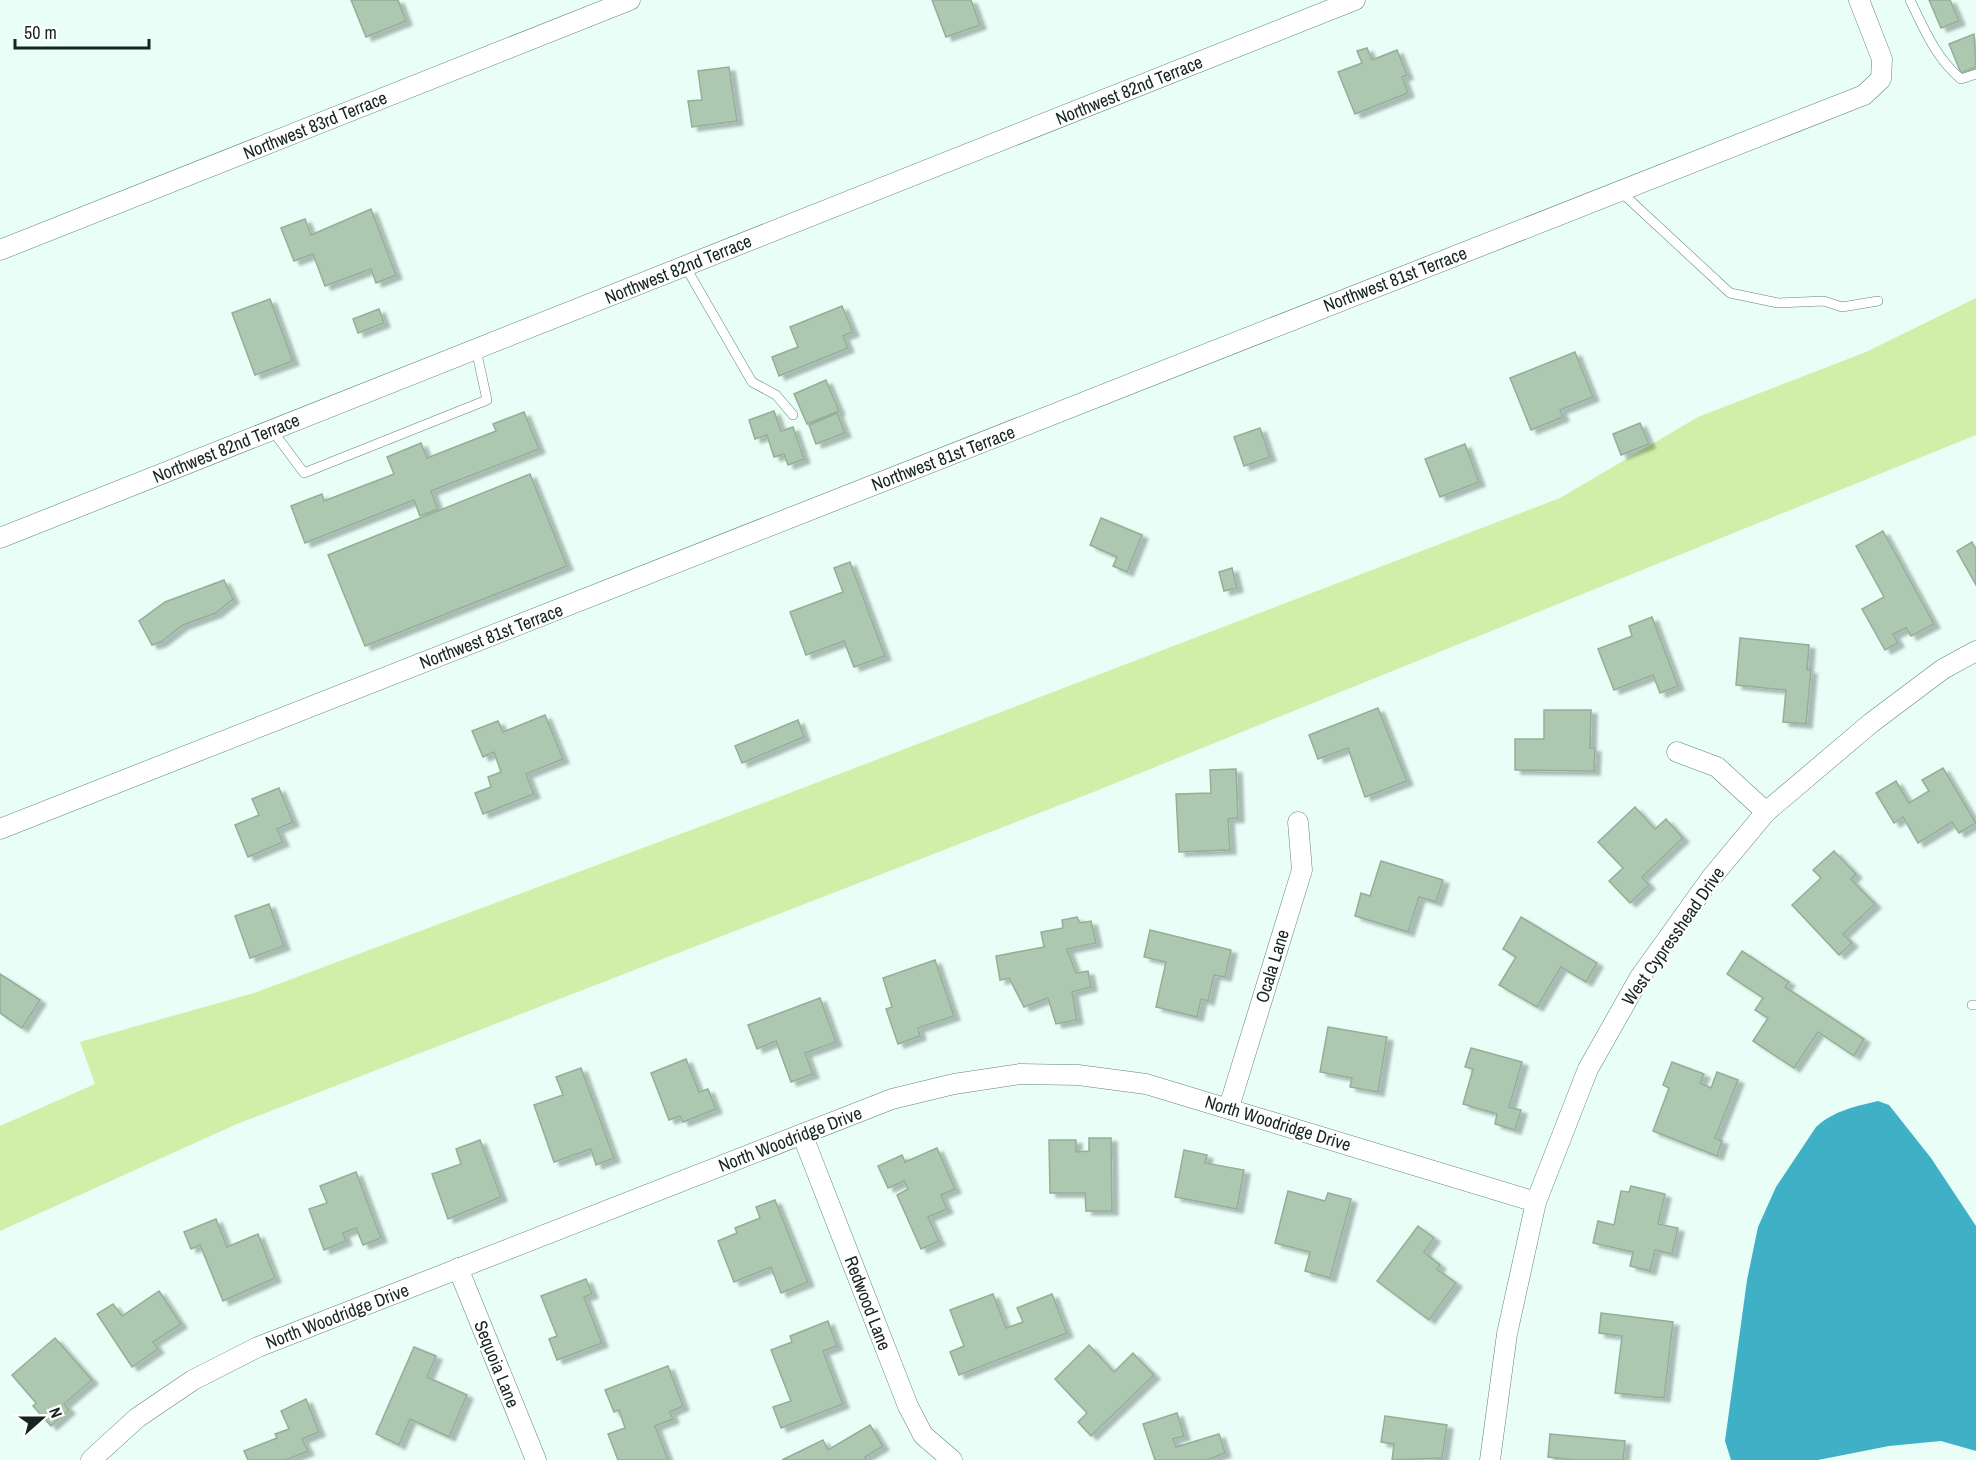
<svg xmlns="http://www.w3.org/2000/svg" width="1976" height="1460" font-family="'Archivo Narrow',sans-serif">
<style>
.green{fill:#d1efa9}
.water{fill:#40b0c6}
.building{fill:#adc8b0;stroke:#94ae97;stroke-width:1.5;filter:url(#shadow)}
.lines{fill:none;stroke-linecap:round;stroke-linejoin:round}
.lane-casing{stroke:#638578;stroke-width:10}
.street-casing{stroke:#638578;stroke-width:21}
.lane{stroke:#fff;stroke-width:9}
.street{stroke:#fff;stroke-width:20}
.labels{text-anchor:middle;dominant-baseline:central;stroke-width:4.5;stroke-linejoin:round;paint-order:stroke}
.street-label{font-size:18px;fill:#172520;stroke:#fff}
</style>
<defs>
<filter id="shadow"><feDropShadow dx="6" dy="4" stdDeviation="1.5" flood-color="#0004"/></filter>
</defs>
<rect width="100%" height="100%" fill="#e8fef6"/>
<path class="green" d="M1976,298V435L1091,793L237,1124L0,1231V1126L95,1084L80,1042L254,993L774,799L1560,498L1698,417L1866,352Z"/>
<path class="water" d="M1878,1101L1889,1105L1931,1158L1976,1226V1451L1941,1441L1889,1446L1818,1460H1731L1725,1441L1747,1280L1758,1227L1776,1187L1816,1127C1833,1111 1856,1106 1878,1101Z"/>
<g class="building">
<path d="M351,0H398L406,21L366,37Z"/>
<path d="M932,0H971L980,25L946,37Z"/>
<path d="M1929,0H1950L1959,21L1941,28Z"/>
<path d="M1974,34L1976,67L1961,73L1949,44Z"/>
<path d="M1367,48L1372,60L1397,50L1407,75L1402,77L1408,93L1355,114L1338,72L1362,63L1357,51Z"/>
<path d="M729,67L737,121L692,127L688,101L702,100L698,71Z"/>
<path d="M371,209L396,275L376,283L371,269L325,286L313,254L294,261L281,228L305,219L311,235Z"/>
<path d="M270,299L293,361L255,375L232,313Z"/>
<path d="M842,306L853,332L843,336L848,348L779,376L772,357L798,347L790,327Z"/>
<path d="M379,309L384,323L358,333L353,319Z"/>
<path d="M1575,352L1593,397L1560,410L1563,417L1531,430L1510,378Z"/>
<path d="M826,380L839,411L807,424L794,394Z"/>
<path d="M774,411L781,431L793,427L804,459L788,465L784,454L774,457L767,435L755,439L749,420Z"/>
<path d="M524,412L539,449L431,491L438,509L420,516L414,500L305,543L291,506L322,494L324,501L394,474L387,457L421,443L427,458L496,431L493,424Z"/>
<path d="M837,413L845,433L816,444L809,425Z"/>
<path d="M1640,423L1649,444L1621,455L1613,434Z"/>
<path d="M1260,428L1270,457L1244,466L1234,437Z"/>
<path d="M1465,444L1479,482L1440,497L1425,459Z"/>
<path d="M530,474L567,566L365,646L328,555Z"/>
<path d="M1101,518L1142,535L1127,572L1113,566L1117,557L1090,545Z"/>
<path d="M1883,531L1934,624L1911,636L1906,628L1893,634L1898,643L1885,650L1862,609L1884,597L1856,546Z"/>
<path d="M1972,542L1976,549V585L1957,551Z"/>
<path d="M850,562L885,656L854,667L844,641L806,655L790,612L843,592L834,568Z"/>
<path d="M1232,568L1237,588L1224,591L1219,572Z"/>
<path d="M224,580L233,599L216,613L183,625L161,642L152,645L139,621L165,602Z"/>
<path d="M1652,617L1678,686L1660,693L1653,675L1614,690L1598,649L1632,636L1629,626Z"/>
<path d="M1740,638L1809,645L1807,670H1811L1806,724L1783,722L1786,690L1736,685Z"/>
<path d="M1378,708L1407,781L1365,797L1348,748L1318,759L1309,735Z"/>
<path d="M1544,710H1591L1590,748H1595L1594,771L1515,770V739H1544Z"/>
<path d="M545,715L563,759L526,774L534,794L483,814L475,793L491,787L488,777L501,772L494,752L483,757L472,731L498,721L503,732Z"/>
<path d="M798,720L804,737L742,763L735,746Z"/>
<path d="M1943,768L1976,823L1959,833L1952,822L1918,843L1903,817L1894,823L1876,793L1896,781L1909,803L1929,791L1922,780Z"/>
<path d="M1236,769L1238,818L1228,819L1230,850L1179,852L1176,794L1211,793L1210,770Z"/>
<path d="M279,788L293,822L277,829L283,842L248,857L235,825L259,815L252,799Z"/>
<path d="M1635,807L1655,829L1666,819L1683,838L1642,877L1649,885L1630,903L1609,881L1623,868L1598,842Z"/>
<path d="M1834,851L1856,874L1851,879L1875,904L1843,934L1852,943L1839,955L1792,905L1821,878L1813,870Z"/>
<path d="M1381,861L1443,880L1436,902L1419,897L1408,932L1355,916L1361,893L1370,896Z"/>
<path d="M269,904L284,946L250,958L235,916Z"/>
<path d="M1077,917L1080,923L1091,921L1096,943L1067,949L1076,973L1088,971L1091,987L1072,992L1077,1020L1056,1024L1048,998L1024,1007L1009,978L1000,980L996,956L1044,947L1041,932L1063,928L1062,920Z"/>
<path d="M1521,917L1597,963L1586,982L1561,967L1537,1007L1499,985L1516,957L1503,949Z"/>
<path d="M1150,930L1231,950L1225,977L1214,975L1208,1001L1201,999L1197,1017L1156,1007L1166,962L1144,957Z"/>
<path d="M1742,951L1789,982L1785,987L1864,1039L1854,1056L1818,1032L1794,1068L1753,1041L1768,1018L1755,1010L1763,998L1727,974Z"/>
<path d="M935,960L954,1016L918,1028L920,1036L898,1044L886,1009L892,1007L883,978Z"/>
<path d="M0,974L40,1000L22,1028L0,1013Z"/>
<path d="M820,998L836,1042L805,1053L813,1074L791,1082L776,1041L757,1049L748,1025Z"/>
<path d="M1328,1027L1387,1037L1378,1092L1350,1087L1352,1078L1320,1072Z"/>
<path d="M1471,1048L1522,1062L1509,1107L1521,1110L1515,1130L1495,1124L1497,1114L1463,1104L1473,1069L1465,1067Z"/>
<path d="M686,1059L699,1092L708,1089L716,1109L683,1122L680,1116L669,1120L651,1073Z"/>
<path d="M1672,1062L1704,1074L1700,1083L1711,1088L1717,1072L1738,1080L1715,1138L1722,1141L1717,1156L1653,1131L1669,1088L1663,1085Z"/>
<path d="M581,1068L614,1158L596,1165L591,1149L554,1162L534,1105L563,1095L556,1077Z"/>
<path d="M1089,1138H1111L1112,1211H1086L1085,1193H1050L1049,1140H1076V1152L1089,1151Z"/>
<path d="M480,1140L501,1197L448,1219L432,1174L461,1164L456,1149Z"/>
<path d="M937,1148L955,1189L941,1195L947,1209L928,1217L939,1241L921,1249L897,1195L908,1189L904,1181L888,1188L878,1166L902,1155L905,1162Z"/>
<path d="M1184,1150L1207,1155L1205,1163L1244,1170L1237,1209L1175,1197Z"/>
<path d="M356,1172L381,1238L363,1245L356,1228L343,1233L346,1241L324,1250L309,1209L327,1203L320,1186Z"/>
<path d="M1631,1186L1665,1194L1658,1224L1678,1228L1672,1254L1655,1250L1650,1271L1630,1266L1633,1252L1593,1243L1598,1221L1614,1225L1621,1191L1629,1192Z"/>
<path d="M1288,1191L1325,1201L1328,1193L1351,1199L1330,1278L1305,1271L1310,1252L1275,1243Z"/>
<path d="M775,1200L808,1282L781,1293L771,1267L734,1282L718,1241L737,1233L735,1228L760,1218L756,1207Z"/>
<path d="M216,1219L227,1247L258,1234L275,1278L223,1301L200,1245L191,1249L184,1232Z"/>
<path d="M1418,1226L1434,1238L1424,1252L1440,1265L1437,1269L1456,1283L1429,1320L1377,1281Z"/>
<path d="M586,1279L592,1294L584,1297L602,1343L557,1360L549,1339L557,1336L541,1296Z"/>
<path d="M159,1291L181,1324L153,1342L158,1349L132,1367L97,1314L113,1304L122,1316Z"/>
<path d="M993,1294L1006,1328L1023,1322L1017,1308L1052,1294L1067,1333L959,1375L950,1352L964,1346L950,1310Z"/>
<path d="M1601,1313L1673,1322L1664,1398L1615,1393L1622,1336L1599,1333Z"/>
<path d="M828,1321L837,1346L823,1351L843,1404L781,1428L773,1407L791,1401L771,1350L792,1342L790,1336Z"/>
<path d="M55,1338L92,1380L64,1404L69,1410L51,1426L33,1406L36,1403L12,1375Z"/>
<path d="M1089,1345L1114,1372L1133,1353L1154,1375L1091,1436L1078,1422L1087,1413L1055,1379Z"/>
<path d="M414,1347L436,1356L427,1377L467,1395L449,1437L410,1419L399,1445L376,1434Z"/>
<path d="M668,1366L683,1406L670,1412L673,1419L655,1426L668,1460H618L608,1434L625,1428L619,1410L614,1412L605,1390Z"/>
<path d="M306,1399L319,1432L302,1439L308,1451L286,1460H248L244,1451L277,1438L275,1434L289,1429L281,1411Z"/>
<path d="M1177,1413L1184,1436L1173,1439L1176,1447L1219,1434L1225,1453L1207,1460H1155L1143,1424Z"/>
<path d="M1385,1416L1447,1425L1442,1458L1392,1460L1394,1444L1381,1442Z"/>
<path d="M870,1425L883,1446L865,1457L867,1460H782L823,1440L828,1450Z"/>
<path d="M1550,1434L1625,1441L1623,1460H1573L1548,1457Z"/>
</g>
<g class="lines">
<g class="lane-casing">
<g id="lane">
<path d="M1910,0C1924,29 1936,58 1961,79L1976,74"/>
<path d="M1620,191L1730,293L1778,303L1824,301L1842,307L1878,301"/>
<path d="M685,266L752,382L776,395L793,415"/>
<path d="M272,430L304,473L487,400L476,349"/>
<path d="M1972,1005H1976"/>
</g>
</g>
<g class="street-casing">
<g id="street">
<path d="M0,250L630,0"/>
<path d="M0,538L1355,0"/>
<path d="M1677,752L1717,767L1766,812"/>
<path d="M0,829L1864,95L1881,79L1882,59L1859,0"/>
<path d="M1229,1107L1302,870L1298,822"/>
<path d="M802,1134L908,1406L923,1435L952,1460"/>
<path d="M458,1268L536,1460"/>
<path d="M91,1460L137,1418L193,1380L258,1347L892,1099L954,1084L1020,1074L1078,1075L1146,1084L1536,1202"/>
<path d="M1490,1460L1507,1334L1536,1202L1588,1069L1640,977L1711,878L1766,812L1871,723L1943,669L1976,651"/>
</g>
</g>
<use href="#lane" class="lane"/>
<use href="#street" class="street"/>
</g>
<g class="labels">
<g class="street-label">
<text transform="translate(1129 90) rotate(-22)">Northwest 82nd Terrace</text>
<text transform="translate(315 125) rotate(-22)">Northwest 83rd Terrace</text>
<text transform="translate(678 269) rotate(-22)">Northwest 82nd Terrace</text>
<text transform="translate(1395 279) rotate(-21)">Northwest 81st Terrace</text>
<text transform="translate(226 448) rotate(-22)">Northwest 82nd Terrace</text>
<text transform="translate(943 458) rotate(-21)">Northwest 81st Terrace</text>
<text transform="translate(491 636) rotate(-21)">Northwest 81st Terrace</text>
<text transform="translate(1673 936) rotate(-55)">West Cypresshead Drive</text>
<text transform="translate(1272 966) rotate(-73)">Ocala Lane</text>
<text transform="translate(1278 1123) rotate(17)">North Woodridge Drive</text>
<text transform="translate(790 1139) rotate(-21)">North Woodridge Drive</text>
<text transform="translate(868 1303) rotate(69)">Redwood Lane</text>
<text transform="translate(337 1316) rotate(-21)">North Woodridge Drive</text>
<text transform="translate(497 1364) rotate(68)">Sequoia Lane</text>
</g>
</g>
<g transform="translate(42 1418) rotate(69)" stroke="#ffffff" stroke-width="4.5" paint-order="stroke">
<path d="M0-4.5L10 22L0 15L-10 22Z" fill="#172520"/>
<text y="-9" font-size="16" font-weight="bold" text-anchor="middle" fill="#172520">N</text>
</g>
<path d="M15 39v9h134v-9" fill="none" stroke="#172520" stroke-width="3"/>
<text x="24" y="39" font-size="18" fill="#172520" stroke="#ffffff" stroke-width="4.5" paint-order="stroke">50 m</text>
</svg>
